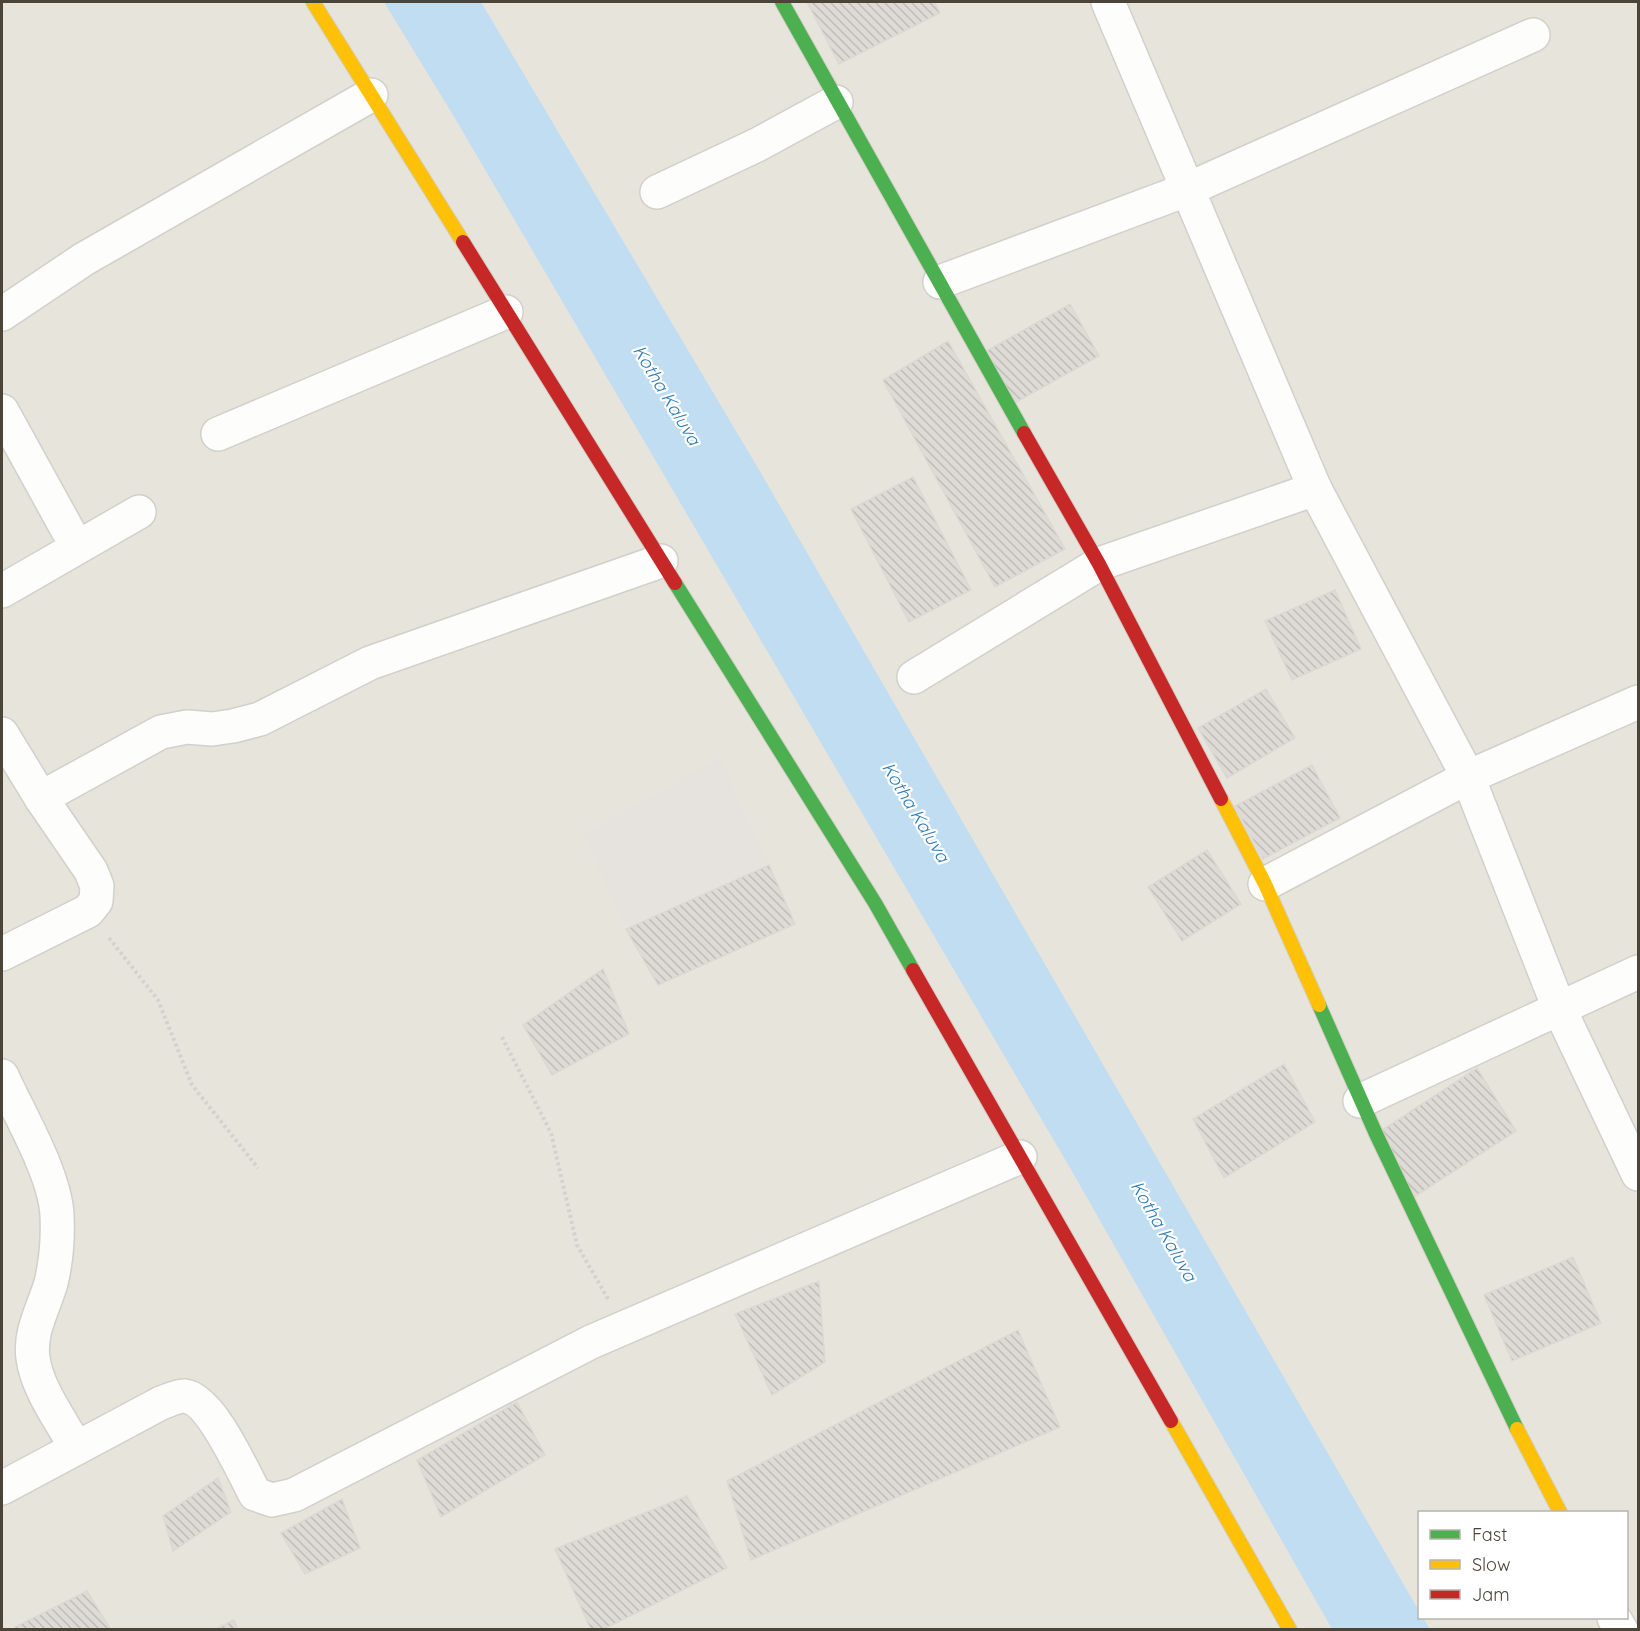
<svg xmlns="http://www.w3.org/2000/svg" width="1640" height="1631" font-family="Quicksand,sans-serif">
<style>
.residential{fill:#e7e4dc;fill-rule:evenodd}
.parking{fill:#e6e3df}
.water{fill:#c0ddf1}
.building{fill:url(#building-back-hatch);stroke:#dcd9d4;stroke-width:1.5}
.lines{fill:none;stroke-linecap:round;stroke-linejoin:round}
.street-casing{stroke:#d2d0cb;stroke-width:36}
.fast-casing{stroke:#d3cfc5;stroke-width:16}
.slow-casing{stroke:#d3cfc5;stroke-width:16}
.jam-casing{stroke:#d3cfc5;stroke-width:16}
.path{stroke:#d3d2cc;stroke-width:4;stroke-dasharray:3 3;stroke-linecap:butt}
.street{stroke:#fdfdfc;stroke-width:33}
.fast{stroke:#4caf50;stroke-width:14}
.slow{stroke:#ffc107;stroke-width:14}
.jam{stroke:#c62828;stroke-width:14}
.labels{text-anchor:middle;dominant-baseline:central;stroke-width:4.5;stroke-linejoin:round;paint-order:stroke}
.water-label{font-size:18px;font-style:italic;fill:#2e7ab2;stroke:#fff}
</style>
<defs>
<pattern id="building-back-hatch" width="6" height="6" patternUnits="userSpaceOnUse" patternTransform="scale(1.5)"><rect width="6" height="6" fill="#dedbd6"/><path d="M-1 5l2 2M0 0l6 6M5-1l2 2" fill="none" stroke="#c0bdb8"/></pattern>
</defs>
<rect width="100%" height="100%" fill="#f4f2ee"/>
<path class="residential" d="M2,2H1638V1629L2,1630ZM1420,1512H1626V1618H1420Z"/>
<path class="parking" d="M720,758L769,865L626,929L583,834Z"/>
<path class="water" d="M384,2H481L758,468L1419,1611L1420,1618H1423L1430,1629H1332L1073,1173L456,120Z"/>
<g class="building">
<path d="M807,2H934L940,13L839,64Z"/>
<path d="M1070,304L1099,356L1009,406L981,354Z"/>
<path d="M948,341L1065,549L995,587L883,380Z"/>
<path d="M913,477L971,590L909,622L851,509Z"/>
<path d="M1335,590L1361,649L1292,680L1265,621Z"/>
<path d="M1266,689L1295,738L1227,778L1198,728Z"/>
<path d="M1312,765L1340,818L1263,859L1235,806Z"/>
<path d="M1207,850L1241,904L1182,941L1148,887Z"/>
<path d="M769,865L795,924L658,985L626,929Z"/>
<path d="M603,969L629,1034L552,1075L523,1025Z"/>
<path d="M1284,1064L1315,1122L1224,1178L1193,1119Z"/>
<path d="M1477,1068L1516,1131L1408,1201L1376,1134Z"/>
<path d="M1573,1257L1601,1323L1512,1361L1484,1295Z"/>
<path d="M819,1281L825,1362L772,1395L735,1314Z"/>
<path d="M1018,1330L1060,1427L751,1560L727,1481Z"/>
<path d="M517,1402L545,1455L441,1517L417,1460Z"/>
<path d="M218,1478L231,1512L173,1551L163,1516Z"/>
<path d="M687,1496L727,1568L602,1630H591L555,1549Z"/>
<path d="M342,1499L360,1548L305,1574L281,1533Z"/>
<path d="M87,1591L111,1630H16L15,1627Z"/>
<path d="M234,1620L238,1630H213Z"/>
</g>
<g class="lines">
<g class="street-casing">
<g id="street">
<path d="M1108,2L1315,489L1468,777L1559,1008L1638,1174"/>
<path d="M657,192L757,145L836,102"/>
<path d="M940,282L1186,190L1533,35"/>
<path d="M2,314L84,259L371,95"/>
<path d="M2,411L77,547"/>
<path d="M218,434L506,312"/>
<path d="M2,591L139,512"/>
<path d="M914,677L1099,564L1315,489"/>
<path d="M2,734L41,798L91,871L97,886L96,901L88,911L2,954"/>
<path d="M41,798L161,732L187,727L212,729L233,726L260,719L370,663L661,561"/>
<path d="M1265,884L1468,777L1638,702"/>
<path d="M2,1076C19,1114 55,1174 57,1215C58,1236 56,1262 51,1283C44,1307 29,1332 33,1358C37,1389 61,1420 76,1448"/>
<path d="M1360,1101L1638,972"/>
<path d="M2,1488L161,1403C167,1401 177,1396 184,1396C211,1398 243,1472 255,1494L272,1500L294,1495L591,1342L1020,1157"/>
<path d="M1614,1618L1621,1630"/>
</g>
</g>
<g class="fast-casing">
<g id="fast">
<path d="M782,2L1024,433"/>
<path d="M675,583L875,903L913,970"/>
<path d="M1319,1005L1376,1134L1517,1429"/>
</g>
</g>
<g class="slow-casing">
<g id="slow">
<path d="M313,2L463,242"/>
<path d="M1221,799L1265,884L1319,1005"/>
<path d="M1171,1421L1290,1630"/>
<path d="M1517,1429L1560,1512"/>
</g>
</g>
<g class="jam-casing">
<g id="jam">
<path d="M463,242L675,583"/>
<path d="M1024,433L1099,564L1221,799"/>
<path d="M913,970L1171,1421"/>
</g>
</g>
<g class="path">
<path d="M109,938L158,1000L192,1085L258,1168"/>
<path d="M502,1037L551,1133L577,1245L608,1299"/>
</g>
<use href="#street" class="street"/>
<use href="#fast" class="fast"/>
<use href="#slow" class="slow"/>
<use href="#jam" class="jam"/>
</g>
<g class="labels">
<g class="water-label">
<text transform="translate(667 395) rotate(59)">Kotha Kaluva</text>
<text transform="translate(916 812) rotate(59)">Kotha Kaluva</text>
<text transform="translate(1164 1231) rotate(60)">Kotha Kaluva</text>
</g>
</g>
<rect width="1640" height="1631" fill="none" stroke="#4b4439" stroke-width="6"/>
<rect x="1418" y="1511" width="210" height="108" fill="#ffffff" stroke="#b7b4b0" stroke-width="1.5"/>
<rect x="1430" y="1530" width="30" height="9" fill="#4caf50" stroke="#b7b4b0" stroke-width="1.5"/>
<text x="1472" y="1541" font-size="18" fill="#4b4439">Fast</text>
<rect x="1430" y="1560" width="30" height="9" fill="#ffc107" stroke="#b7b4b0" stroke-width="1.5"/>
<text x="1472" y="1571" font-size="18" fill="#4b4439">Slow</text>
<rect x="1430" y="1590" width="30" height="9" fill="#c62828" stroke="#b7b4b0" stroke-width="1.5"/>
<text x="1472" y="1601" font-size="18" fill="#4b4439">Jam</text>
</svg>
